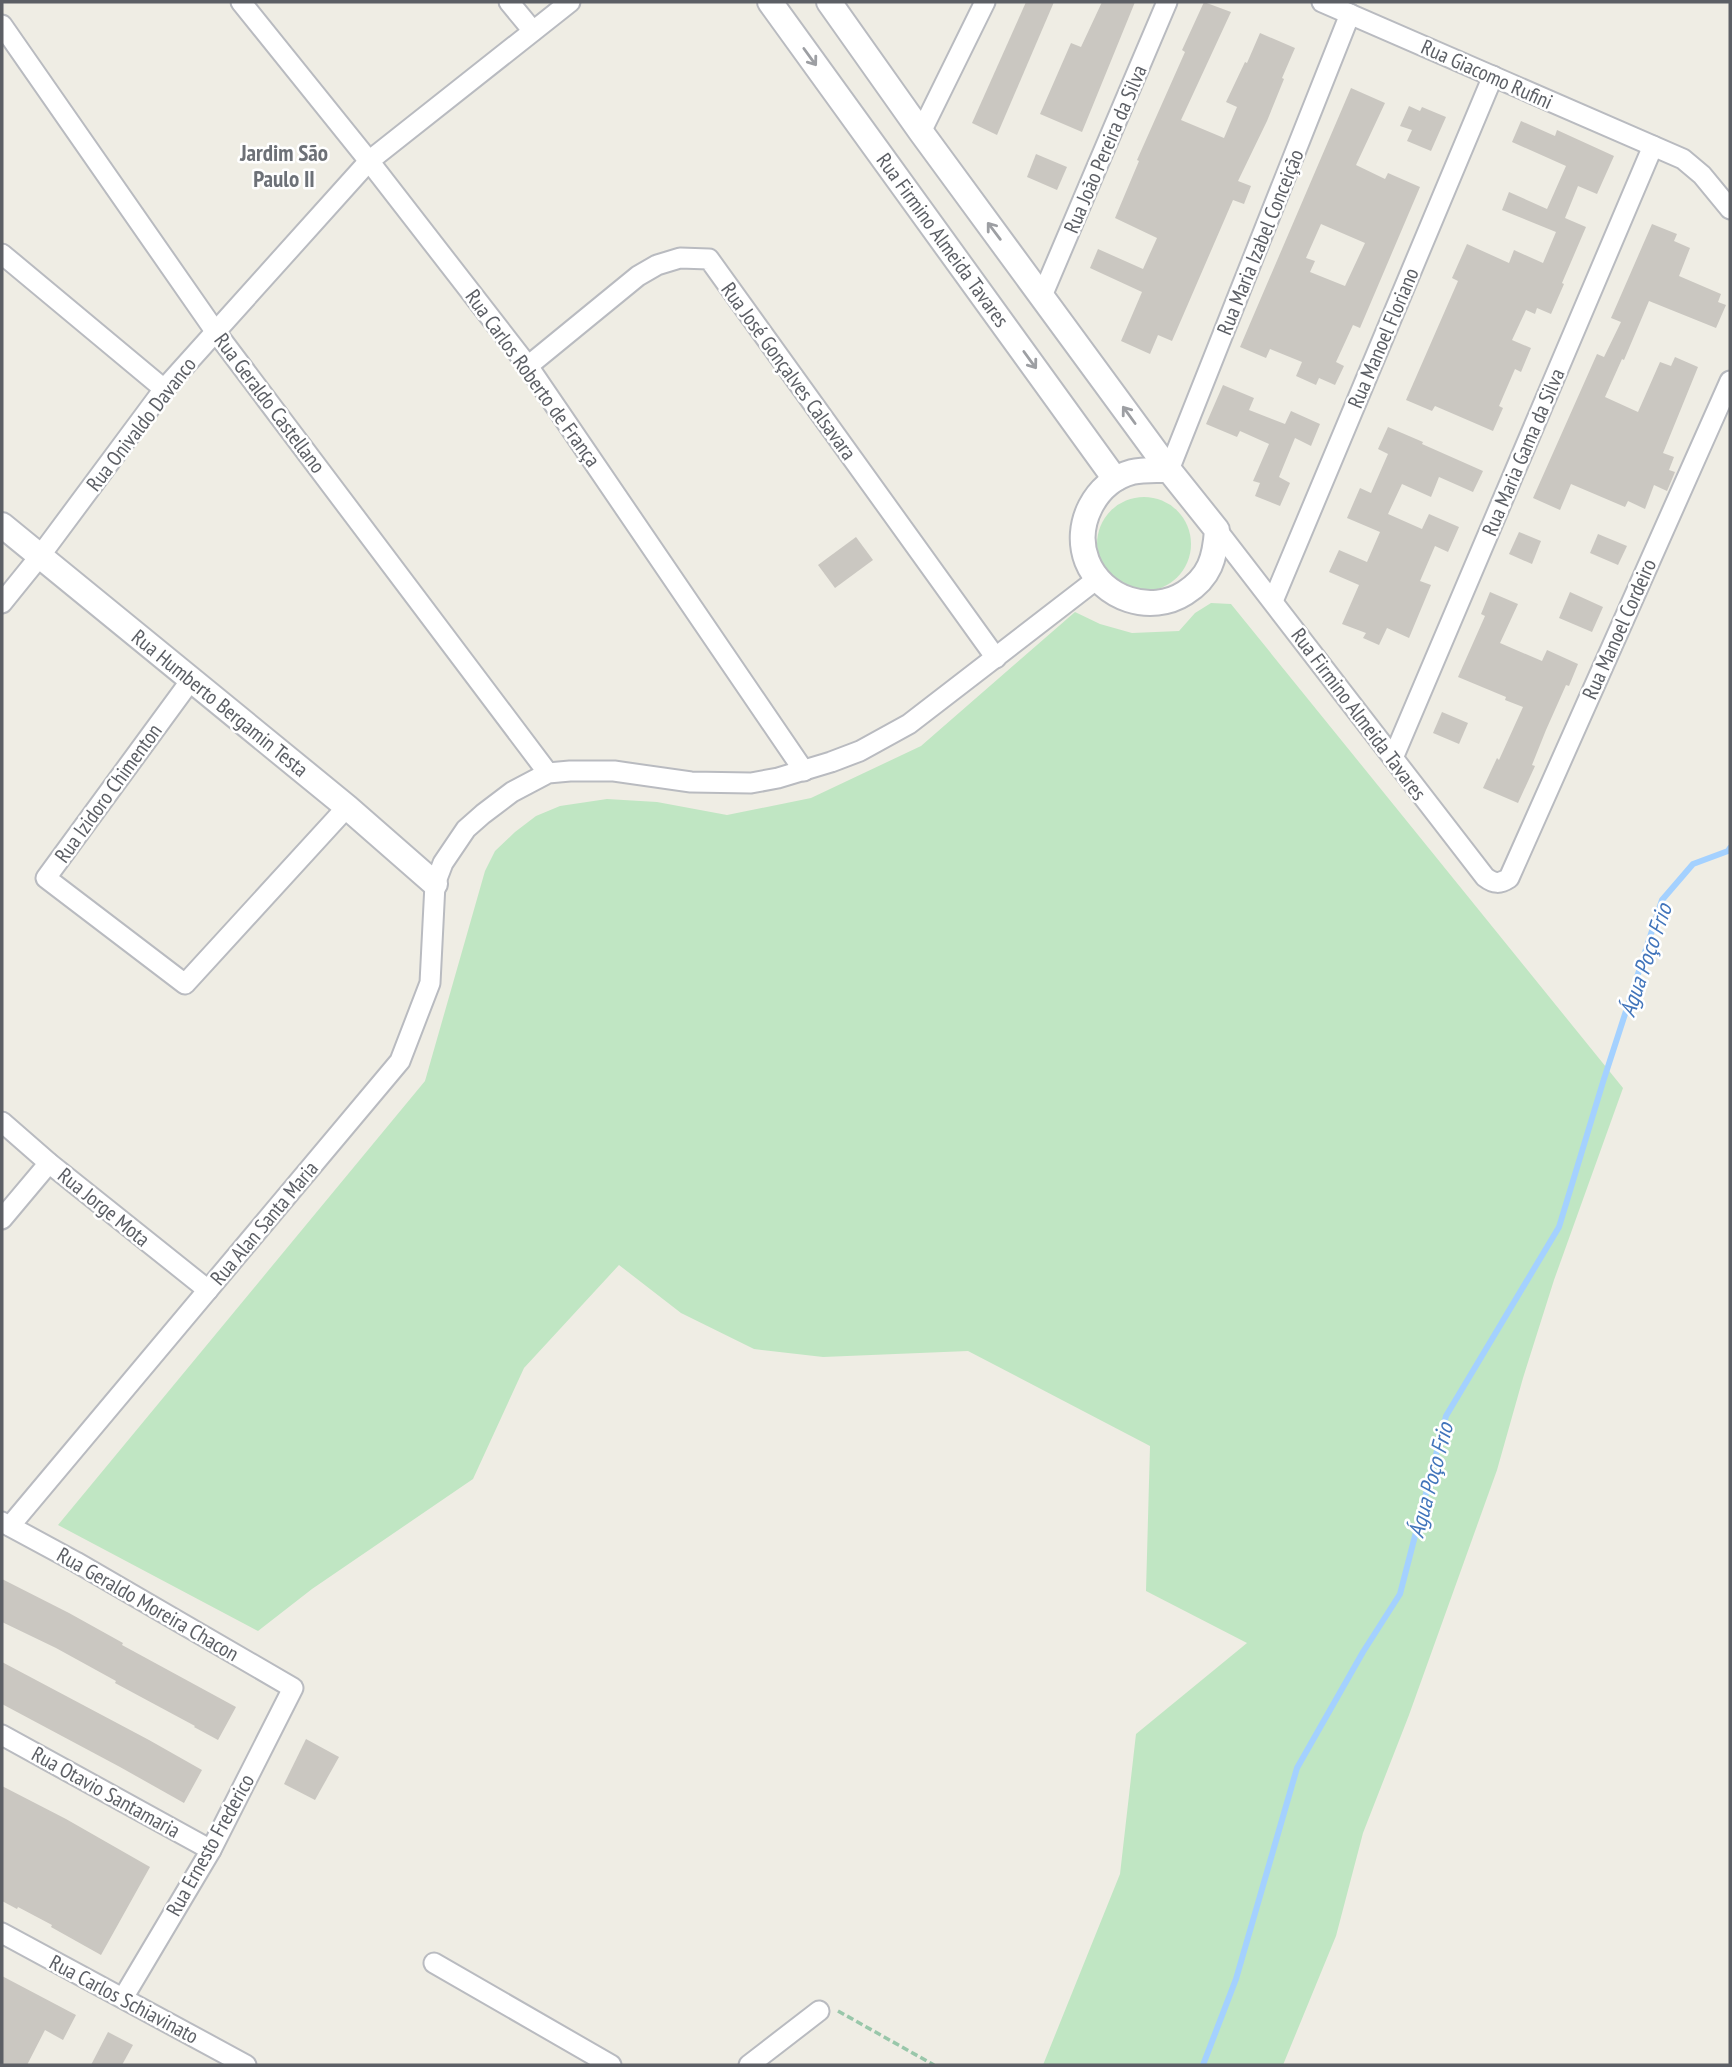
<svg xmlns="http://www.w3.org/2000/svg" width="1732" height="2067" font-family="'PT Sans Narrow',sans-serif">
<style>
.green{fill:#c0e6c3}
.lines{fill:none;stroke-linecap:round;stroke-linejoin:round}
.stream{stroke:#a4d1ff;stroke-width:6}
.building{fill:#cac7c1;fill-rule:evenodd}
.minor-casing{stroke:#b9bbc0;stroke-width:23}
.tertiary-casing{stroke:#b9bbc0;stroke-width:28}
.path{stroke:#99c7aa;stroke-width:3.5;stroke-dasharray:7 3.5;stroke-linecap:butt}
.minor{stroke:#fff;stroke-width:19}
.tertiary{stroke:#fff;stroke-width:24}
.oneway{stroke:#9d9fa3}
.labels{text-anchor:middle;dominant-baseline:central;stroke-width:5;stroke-linejoin:round;paint-order:stroke}
.street-label{font-size:21px;fill:#5c5f65;stroke:#fff}
.neighbourhood-label{font-size:23px;font-weight:bold;fill:#6d7177;stroke:#fff}
.water-label{font-size:23px;font-style:italic;fill:#4275bb;stroke:#fff}
</style>
<rect width="100%" height="100%" fill="#efede4"/>
<g class="green">
<circle cx="1144" cy="544" r="47"/>
<path d="M1211,603L1231,604L1623,1088L1554,1280L1523,1378L1497,1470L1409,1715L1363,1833L1336,1936L1283,2065H1043L1120,1874L1136,1734L1247,1643L1146,1591L1150,1446L968,1351L823,1357L754,1349L681,1313L619,1265L524,1368L473,1479L312,1589L258,1631L58,1525L425,1081L485,871L495,851L515,832L536,816L560,806L607,799L657,802L727,815L811,798L921,746L1075,612L1100,624L1132,633L1179,631L1195,613Z"/>
</g>
<g class="lines">
<path class="stream" d="M1203,2065L1236,1979L1297,1768L1363,1652L1400,1594L1446,1416L1559,1227L1603,1082L1662,900L1693,864L1728,851L1730,848"/>
</g>
<g class="building">
<path d="M1026,2H1054L997,135L972,123Z"/>
<path d="M1102,2H1135L1082,132L1040,114L1071,43L1081,47Z"/>
<path d="M1204,2L1231,12L1181,120L1224,138L1237,107L1226,102L1245,62L1247,63L1260,33L1295,48L1282,78L1284,79L1267,121L1238,181L1251,186L1244,204L1233,200L1172,341L1158,335L1150,354L1121,341L1142,292L1090,268L1098,249L1143,269L1157,238L1115,218L1139,161L1137,160L1185,52L1182,50Z"/>
<path d="M1351,88L1385,103L1356,165L1385,179L1388,173L1420,187L1360,328L1353,325L1336,362L1344,366L1335,385L1319,378L1316,385L1296,376L1302,362L1270,349L1266,358L1240,347ZM1321,224L1365,243L1345,286L1310,272L1315,261L1306,258Z"/>
<path d="M1409,106L1420,111L1422,107L1446,117L1431,151L1407,141L1412,130L1400,126Z"/>
<path d="M1521,121L1555,136L1557,130L1614,156L1597,194L1578,186L1565,218L1586,227L1562,283L1564,284L1551,314L1537,308L1535,314L1526,310L1512,340L1531,348L1521,372L1515,369L1499,406L1503,408L1493,431L1435,406L1432,411L1406,400L1458,281L1452,278L1467,244L1509,263L1514,250L1543,263L1556,232L1502,210L1509,192L1547,209L1566,166L1512,142Z"/>
<path d="M1036,154L1067,167L1057,190L1027,177Z"/>
<path d="M1652,224L1677,234L1674,241L1690,248L1679,276L1721,294L1718,302L1726,305L1716,328L1649,301L1624,360L1622,359L1605,397L1638,412L1660,362L1671,366L1675,357L1698,367L1663,453L1674,457L1669,470L1675,472L1667,491L1654,485L1645,509L1628,501L1625,507L1571,484L1560,510L1533,498L1597,354L1604,357L1621,322L1611,318Z"/>
<path d="M1223,385L1254,398L1249,410L1285,424L1291,411L1320,424L1311,446L1295,438L1279,477L1290,483L1280,506L1255,496L1260,483L1253,481L1269,444L1240,431L1237,437L1206,424Z"/>
<path d="M1388,427L1423,442L1422,444L1483,471L1473,492L1439,477L1431,497L1402,484L1388,514L1422,529L1429,514L1459,527L1448,552L1435,546L1420,581L1431,585L1409,638L1387,628L1379,645L1363,638L1366,633L1342,624L1359,585L1329,572L1339,550L1367,562L1380,532L1347,518L1360,488L1371,493L1388,454L1378,449Z"/>
<path d="M1519,532L1541,541L1532,564L1509,554Z"/>
<path d="M1598,534L1627,546L1618,565L1590,553Z"/>
<path d="M856,537L873,560L835,588L818,565Z"/>
<path d="M1490,592L1518,604L1500,643L1542,661L1547,650L1578,664L1569,686L1566,685L1546,730L1532,765L1535,766L1518,803L1483,788L1497,758L1499,760L1523,707L1505,700L1506,697L1458,677L1485,616L1481,614Z"/>
<path d="M1570,592L1603,607L1592,632L1559,618Z"/>
<path d="M1442,712L1468,723L1459,744L1433,733Z"/>
<path d="M2,1579L69,1613L123,1643L122,1645L236,1707L218,1740L194,1727L195,1726L115,1683L116,1681L56,1648L2,1622Z"/>
<path d="M2,1662L149,1740L202,1770L184,1803L120,1767L2,1704Z"/>
<path d="M306,1739L339,1757L315,1800L284,1784Z"/>
<path d="M2,1786L66,1819L150,1867L101,1955L51,1927L52,1925L18,1907L17,1909L2,1901Z"/>
<path d="M2,1976L76,2015L63,2040L45,2030L27,2065H2Z"/>
<path d="M108,2032L133,2045L122,2065H91Z"/>
</g>
<g class="lines">
<g class="minor-casing">
<g id="minor">
<path d="M241,2L369,161L528,366L804,771"/>
<path d="M509,2L533,31"/>
<path d="M1322,2L1683,159L1702,175L1730,209"/>
<path d="M2,25L215,331L548,773"/>
<path d="M921,132L985,2"/>
<path d="M2,254L164,389"/>
<path d="M1042,296L1167,2"/>
<path d="M528,366L638,276L657,265L680,258L709,259L996,658"/>
<path d="M1169,470L1350,14"/>
<path d="M1217,530L1485,877C1494,884 1500,884 1509,878L1730,381"/>
<path d="M1273,601L1493,76"/>
<path d="M2,603L40,556L164,389L369,161L570,2"/>
<path d="M191,680L46,878L185,984L347,807"/>
<path d="M1393,758L1653,146"/>
<path d="M2,1122L49,1163L208,1290"/>
<path d="M2,1219L49,1163"/>
<path d="M2,1522L76,1562L293,1688L211,1850L123,1998"/>
<path d="M10,1526L400,1061L430,983L435,884L443,863L466,829L483,814L512,792L548,773L570,771H614L691,782L751,783L778,778L831,762L860,751L909,724L1097,579"/>
<path d="M2,1735L211,1850"/>
<path d="M2,1933L246,2065"/>
<path d="M434,1963L611,2065"/>
<path d="M749,2065L819,2011"/>
</g>
</g>
<g class="tertiary-casing">
<g id="tertiary">
<path d="M770,2L1115,479"/>
<path d="M829,2L921,132L1169,470"/>
<path d="M1169,470L1217,530C1215,558 1210,577 1185,593C1151,615 1102,599 1087,561C1073,525 1095,482 1132,472C1143,469 1157,470 1169,470Z"/>
<path d="M2,525L347,807L435,884"/>
</g>
</g>
<path class="path" d="M838,2011L934,2065"/>
<use href="#minor" class="minor"/>
<use href="#tertiary" class="tertiary"/>
</g>
<defs><path id="oneway-shaft" d="M-6 0H5M1.5-3L5.5 0L1.5 3" fill="none" stroke-width="1.6" stroke-linecap="round" stroke-linejoin="round" transform="scale(1.75)"/></defs>
<g class="oneway">
<use href="#oneway-shaft" transform="translate(810 57) rotate(54)"/>
<use href="#oneway-shaft" transform="translate(994 231) rotate(-127)"/>
<use href="#oneway-shaft" transform="translate(1030 360) rotate(54)"/>
<use href="#oneway-shaft" transform="translate(1129 415) rotate(-126)"/>
</g>
<g class="labels">
<g class="street-label">
<text transform="translate(1487 74) rotate(24)">Rua Giacomo Rufini</text>
<text transform="translate(1105 149) rotate(-67)">Rua João Pereira da Silva</text>
<text transform="translate(943 240) rotate(54)">Rua Firmino Almeida Tavares</text>
<text transform="translate(1260 242) rotate(-68)">Rua Maria Izabel Conceição</text>
<text transform="translate(1383 338) rotate(-67)">Rua Manoel Floriano</text>
<text transform="translate(789 371) rotate(54)">Rua José Gonçalves Calsavara</text>
<text transform="translate(533 378) rotate(54)">Rua Carlos Roberto de França</text>
<text transform="translate(270 403) rotate(53)">Rua Geraldo Castellano</text>
<text transform="translate(141 424) rotate(-52)">Rua Onivaldo Davanco</text>
<text transform="translate(1523 452) rotate(-67)">Rua Maria Gama da Silva</text>
<text transform="translate(1619 629) rotate(-66)">Rua Manoel Cordeiro</text>
<text transform="translate(220 703) rotate(39)">Rua Humberto Bergamin Testa</text>
<text transform="translate(1359 714) rotate(53)">Rua Firmino Almeida Tavares</text>
<text transform="translate(108 793) rotate(-54)">Rua Izidoro Chimenton</text>
<text transform="translate(104 1207) rotate(39)">Rua Jorge Mota</text>
<text transform="translate(264 1223) rotate(-50)">Rua Alan Santa Maria</text>
<text transform="translate(148 1604) rotate(30)">Rua Geraldo Moreira Chacon</text>
<text transform="translate(106 1792) rotate(29)">Rua Otavio Santamaria</text>
<text transform="translate(210 1845) rotate(-61)">Rua Ernesto Frederico</text>
<text transform="translate(124 1999) rotate(28)">Rua Carlos Schiavinato</text>
</g>
<g class="neighbourhood-label">
<text x="284" y="152">Jardim São<tspan x="284" dy="26">Paulo II</tspan></text>
</g>
<g class="water-label">
<text transform="translate(1645 960) rotate(-71)">Água Poço Frio</text>
<text transform="translate(1430 1480) rotate(-75)">Água Poço Frio</text>
</g>
</g>
<rect width="1732" height="2067" fill="none" stroke="#5c5f65" stroke-width="7"/>
</svg>
